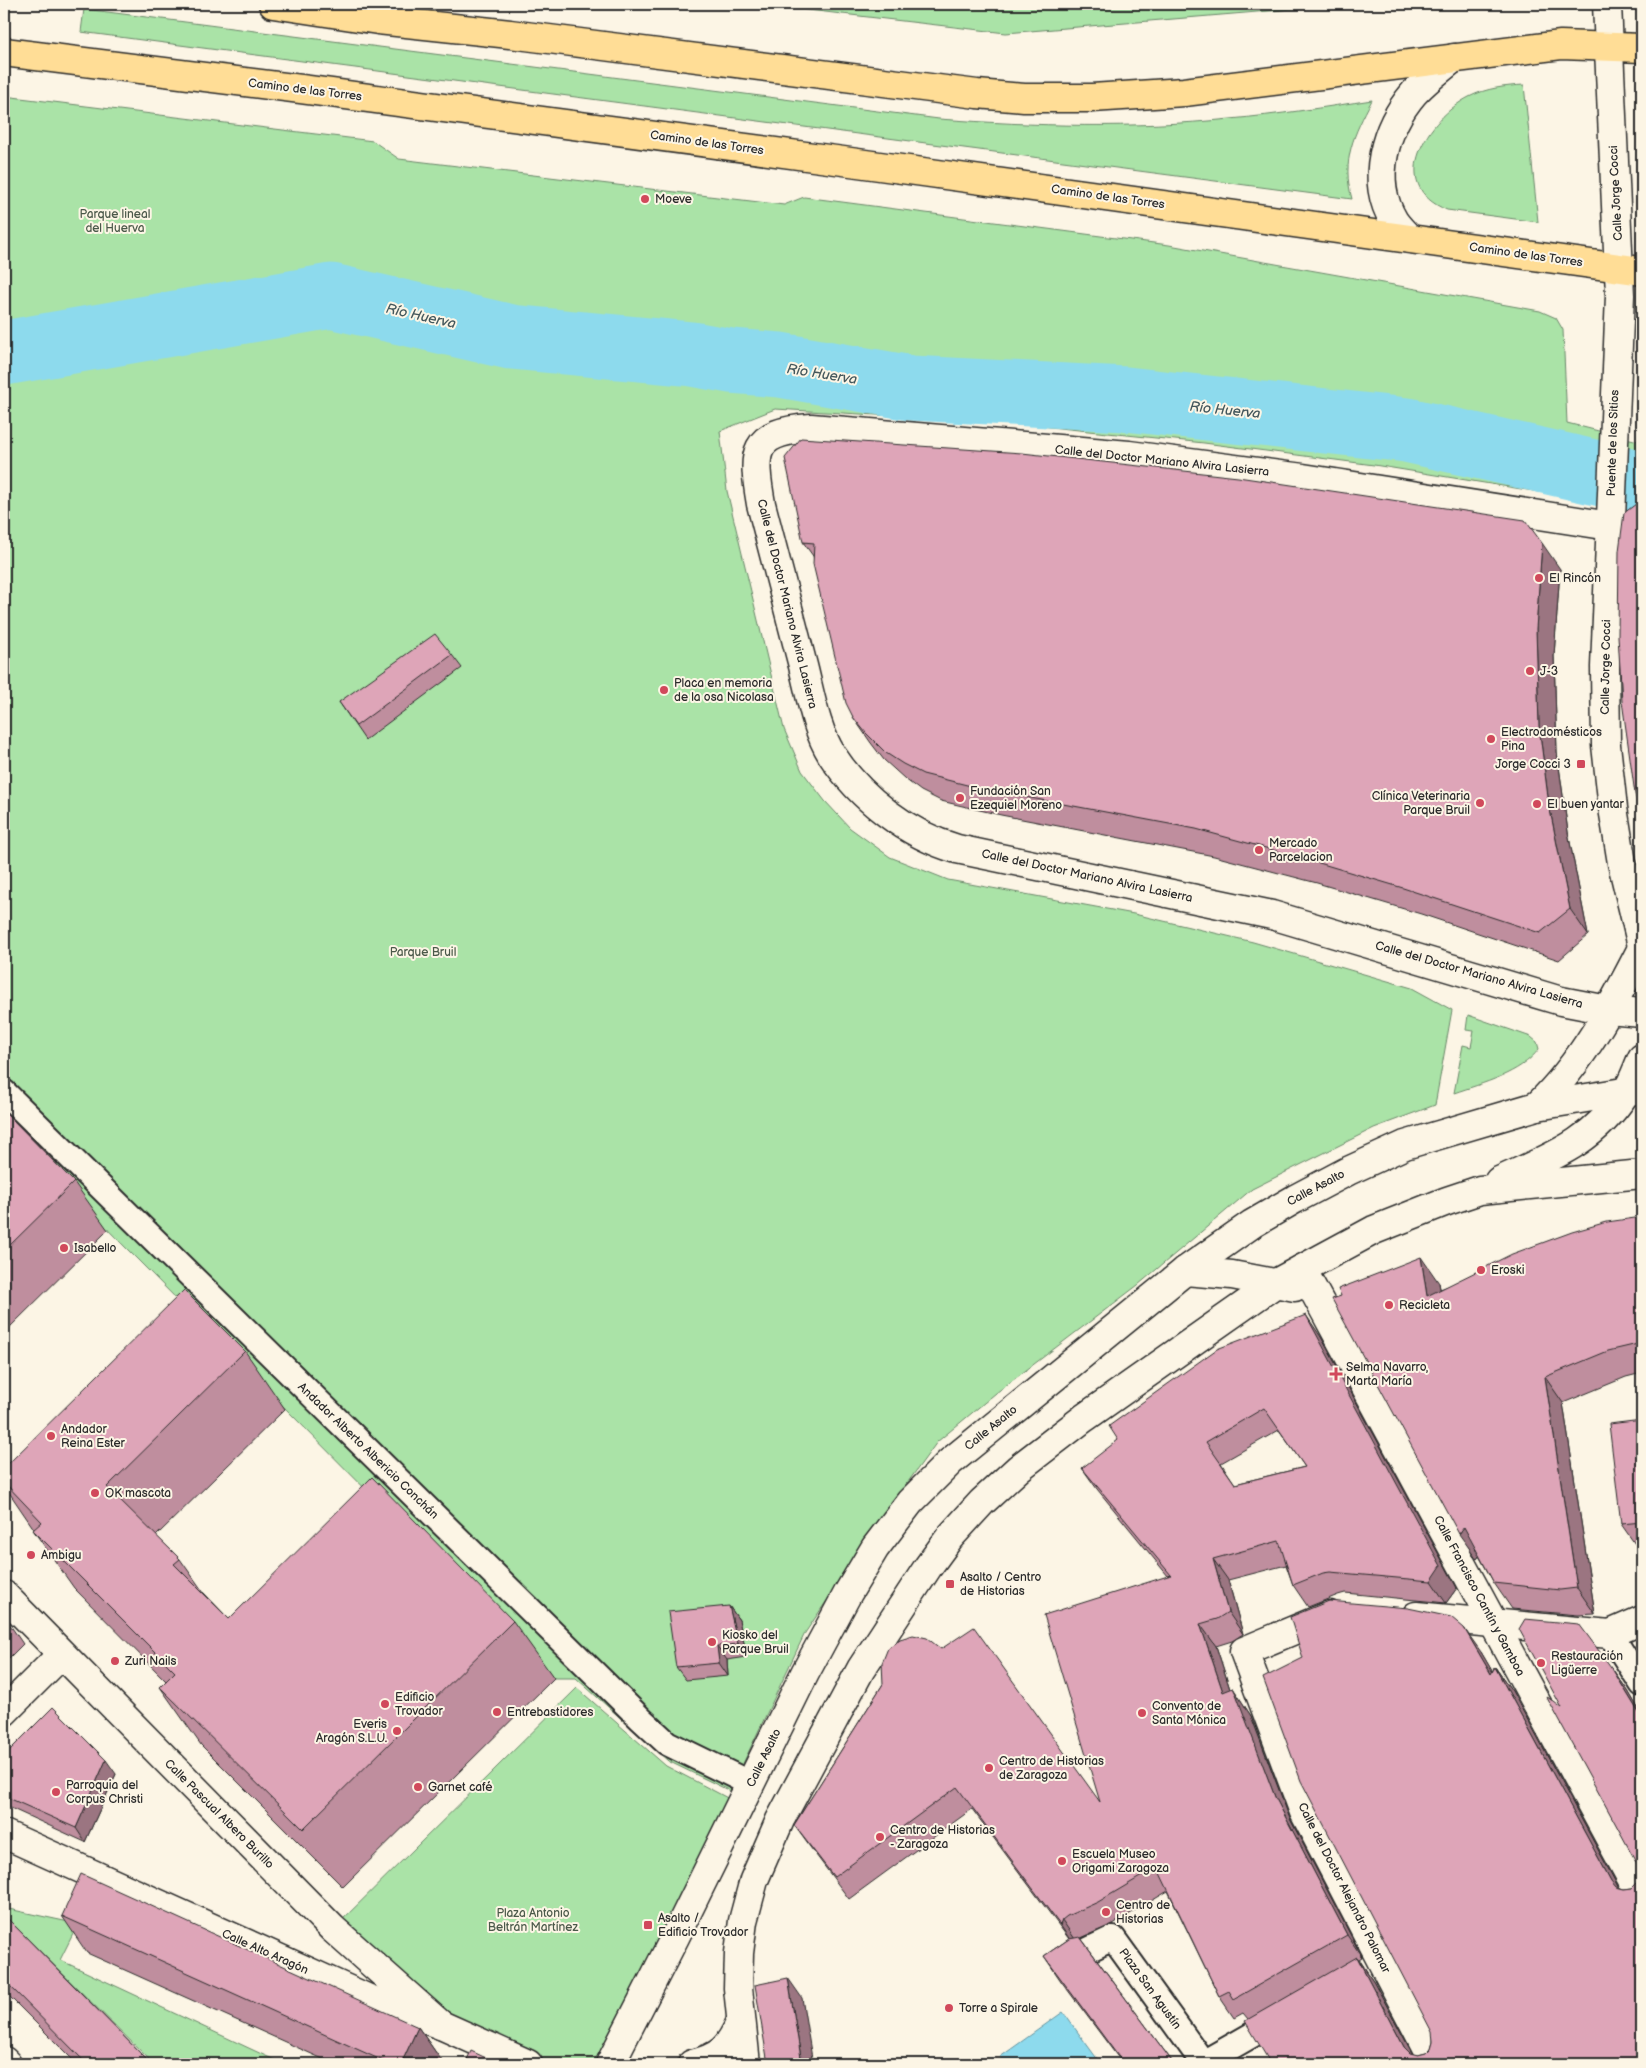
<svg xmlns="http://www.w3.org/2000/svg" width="1646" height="2068" font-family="'Balsamiq Sans',sans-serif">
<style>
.green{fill:#aae3a7;stroke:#6a8769}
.water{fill:#8ddaed;stroke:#66949f}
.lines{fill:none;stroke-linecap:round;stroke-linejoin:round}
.river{stroke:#8ddaed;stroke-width:65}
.pedestrian-casing{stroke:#2b2b2b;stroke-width:28}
.minor-casing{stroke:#2b2b2b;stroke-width:31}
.secondary-casing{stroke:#2b2b2b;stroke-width:31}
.primary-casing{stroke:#2b2b2b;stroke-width:31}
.pedestrian{stroke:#fcf5e5;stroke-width:24}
.minor{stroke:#fcf5e5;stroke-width:28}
.secondary{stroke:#fcf5e5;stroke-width:28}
.primary{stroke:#ffdd96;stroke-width:28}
.wall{fill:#bf8e9e;stroke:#2b2b2b;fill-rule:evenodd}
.shaded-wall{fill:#9b7481;stroke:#2b2b2b}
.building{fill:#dea5b8;stroke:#2b2b2b;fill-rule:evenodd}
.poi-dot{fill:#d1495b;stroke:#fcf5e5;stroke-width:2}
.labels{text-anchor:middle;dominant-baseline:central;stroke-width:4;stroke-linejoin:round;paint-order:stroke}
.street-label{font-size:12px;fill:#2b2b2b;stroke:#fcf5e5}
.poi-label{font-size:12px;fill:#2b2b2b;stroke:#fcf5e5;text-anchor:start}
.park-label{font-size:12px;fill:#4b594a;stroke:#fcf5e5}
.water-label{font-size:14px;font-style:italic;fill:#44575c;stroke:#fcf5e5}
</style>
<rect width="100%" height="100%" fill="#fcf5e5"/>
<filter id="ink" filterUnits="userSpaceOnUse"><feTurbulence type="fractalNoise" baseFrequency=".02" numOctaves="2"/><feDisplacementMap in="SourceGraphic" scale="10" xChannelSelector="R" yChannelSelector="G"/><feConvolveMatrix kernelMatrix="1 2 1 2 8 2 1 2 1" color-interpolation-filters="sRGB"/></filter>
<g filter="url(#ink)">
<g class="green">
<path d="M756,4H1353L1006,33Z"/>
<path d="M84,9L939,119C1035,126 1133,129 1230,119C1277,115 1325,107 1372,100C1354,134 1341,160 1352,199L81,32Z"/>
<path d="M1524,85L1538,222L1447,210C1385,185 1428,118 1469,97C1486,88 1506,86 1524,85Z"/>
<path d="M4,96L373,141L399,159L784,205L804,197L1169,245L1540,311L1556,318L1563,330L1567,423L1642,442V499L1566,492L1564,496L1374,465L1204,443L1011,423L775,409L720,431L727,491L784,729L802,771L825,801L850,828L890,857L948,880L1134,914L1253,942L1412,988L1452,1010L1435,1105L1374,1128L1252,1189L1138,1285L996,1393L937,1442L892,1504L805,1633L730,1791L668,1761L576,1678H553L4,1125Z"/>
<path d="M1468,1015L1531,1037L1537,1042L1539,1049C1520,1074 1483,1083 1454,1093L1463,1045L1471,1047L1474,1031L1466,1030Z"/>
<path d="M577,1688L666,1766L741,1805L610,2064H528L441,2025L333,1929Z"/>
<path d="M4,1908L78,1924L60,1960L283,2064H154L4,1916Z"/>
</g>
<path class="water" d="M1063,2012L1101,2064H1006L1000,2057Z"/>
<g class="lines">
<path class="river" d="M4,353L331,296L511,337L692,354L731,361L780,365L911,388L1126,399L1407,430L1642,483"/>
<g class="pedestrian-casing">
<g id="pedestrian">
<path d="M4,1092L641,1719L667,1743L751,1784"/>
<path d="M1610,1634L1642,1684"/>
<path d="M1088,1950L1113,1938L1204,2064"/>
<path d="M1203,2063L1280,2019"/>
</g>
</g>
<g class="minor-casing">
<g id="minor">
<path d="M1409,238C1404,233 1398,227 1394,221C1369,180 1385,127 1414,93C1426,80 1440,69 1454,58"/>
<path d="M1642,531L1303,478L1129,455L811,428C751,432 752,452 761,504C775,556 788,609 802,662C810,692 815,728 832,755C860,798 908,835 957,849L1272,915L1561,1001L1608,1010L1642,1013"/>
<path d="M1302,1269L1642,1898"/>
<path d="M1185,1271L1232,1275L1295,1287"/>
<path d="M4,1595L333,1929L441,2025"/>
<path d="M1330,1615L1244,1651L1304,1812L1435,2064"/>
<path d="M1416,1616L1610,1634L1642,1620"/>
<path d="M4,1712L61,1655"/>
<path d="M4,1834L369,1999L441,2025L528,2064"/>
<path d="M4,2061L7,2064"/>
<path d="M692,2064C721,2057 729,2048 741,2021"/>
</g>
</g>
<g class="secondary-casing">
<g id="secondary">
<path d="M1607,4L1620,295L1605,667L1606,745L1613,808L1622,863L1642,946"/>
<path d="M1537,1106C1583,1062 1614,1003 1642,948"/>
<path d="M1499,1181C1551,1157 1593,1143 1626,1092C1633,1082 1637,1069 1642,1058"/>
<path d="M610,2064L675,1937L805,1673L848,1593L875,1548L910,1502L950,1462L1185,1271L1252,1224L1295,1199L1348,1171L1405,1145L1537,1106L1642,1089"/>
<path d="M746,2064L738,1988L739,1953L743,1921L754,1880L780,1820L861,1669L928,1567L950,1537L982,1502L1019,1468L1084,1418L1216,1325L1276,1283L1374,1230L1447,1201L1480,1190L1642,1174"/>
</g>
</g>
<g class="primary-casing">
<g id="primary">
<path d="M273,4L378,20L510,34L977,94L1024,98H1092L1184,92L1561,45L1642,48"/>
<path d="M4,52L301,89L836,160L1642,271"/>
</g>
</g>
<use href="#pedestrian" class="pedestrian"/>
<use href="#minor" class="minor"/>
<use href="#secondary" class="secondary"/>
<use href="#primary" class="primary"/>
</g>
<g class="wall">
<path d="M803,542L1560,569L1554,656L1557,752L1568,832L1588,935L1559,960L1421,914L1317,883L1214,856L1001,815L941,801L921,791L905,779L884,760L871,743L853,717L813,556Z"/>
<path d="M452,655L462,668L365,740L339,702Z"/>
<path d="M4,1111L74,1182L108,1230L4,1333Z"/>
<path d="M1642,1217V1373L1626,1377L1563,1403L1595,1614L1578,1615L1512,1609L1494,1583L1479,1556L1477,1559L1439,1283L1440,1289Z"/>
<path d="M1321,1337L1457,1588L1446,1603L1345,1593L1338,1595L1308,1607L1293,1585L1286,1565L1228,1580L1243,1634L1232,1641L1216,1646L1230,1689L1233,1688L1251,1716L1290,1819L1362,1957L1359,1959L1374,1982L1412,2054L1418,2055L1426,2053L1431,2048L1433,2041L1481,1652L1492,1671L1495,1667L1512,1691L1618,1887L1624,1889L1632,1888L1638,1882L1640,1875L1639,1867L1562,1708L1611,1667L1628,1691L1642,1715V2064H1271L1248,2019L1243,2013L1234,2018L1219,1996L1168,1891L1113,1924L1081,1938L1174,2064H1123L1061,1981L1044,1956L1069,1939L972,1809L849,1899L810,1847L794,1825L883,1684L1100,1802L1168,1576L1097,1489L1082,1468ZM1279,1430L1305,1467L1235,1484L1221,1463Z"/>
<path d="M245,1351L285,1409L156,1536L180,1559L204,1593L229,1619L513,1621L554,1678L343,1887L201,1745L160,1687L166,1681L74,1588L33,1530L34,1529L4,1485V1468Z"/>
<path d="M1642,1420V1544H1635L1621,1524Z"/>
<path d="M729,1606L739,1620L747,1657L727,1660L728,1676L686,1680L676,1667Z"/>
<path d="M4,1616L23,1644L4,1663Z"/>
<path d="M4,1756L116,1774L85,1842L4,1805Z"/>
<path d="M4,1915L151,2064H77L4,1991Z"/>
<path d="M62,1916L418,2027L444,2064H334L87,1953Z"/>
</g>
<g class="shaded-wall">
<path d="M1542,543L1560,569L1554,656L1557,752L1568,832L1588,935L1570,909L1549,805L1539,726L1536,629Z"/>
<path d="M1421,1257L1439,1283L1446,1321L1427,1296Z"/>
<path d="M1306,1315L1321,1337L1457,1588L1446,1603L1431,1581Z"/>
<path d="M1545,1377L1563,1403L1595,1614L1577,1588Z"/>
<path d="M1464,1527L1482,1552L1477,1559L1459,1534Z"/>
<path d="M1213,1559L1228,1580L1243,1634L1228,1612Z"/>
<path d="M729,1606L739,1620L747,1657L738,1644Z"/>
<path d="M1200,1624L1216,1646L1238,1714L1223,1692Z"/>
<path d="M1464,1628L1481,1652L1508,1698L1491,1674Z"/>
<path d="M717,1646L727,1660L728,1676L719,1663Z"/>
<path d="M1495,1667L1512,1691L1628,1905L1611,1881Z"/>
<path d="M1611,1667L1628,1691L1642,1715V1718Z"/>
<path d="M1233,1688L1251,1716L1290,1819L1362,1957L1347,1935L1275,1797Z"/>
<path d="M106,1760L116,1774L85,1842L76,1828Z"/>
<path d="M1062,1920L1077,1942L1075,1947L1060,1925Z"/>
<path d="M1357,1957L1374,1982L1418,2064L1404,2047Z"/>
<path d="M788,1978L802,1998L813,2064H802Z"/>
<path d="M418,2027L444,2064H401Z"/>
</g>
<g class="building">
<path d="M801,438L1022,453L1238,477L1525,520L1542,543L1536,629L1539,726L1549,805L1570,909L1540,933L1403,888L1299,857L1196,829L983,789L923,774L903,764L886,753L866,733L853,717L846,703L813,564L814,543L803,542L785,458Z"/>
<path d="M1636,504L1642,505V822L1635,794L1622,701L1618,636L1619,551L1624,513Z"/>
<path d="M435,634L452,655L356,726L339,702Z"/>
<path d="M4,1111L74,1182L4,1251Z"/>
<path d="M1642,1217V1343L1608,1351L1545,1377L1577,1588L1560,1590L1494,1583L1464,1527L1459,1534L1332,1299L1341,1296L1338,1289L1421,1257L1427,1296L1512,1254L1572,1232L1607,1222Z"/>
<path d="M184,1290L245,1351L107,1487L180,1559L174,1564L229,1619L372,1477L513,1621L303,1829L160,1687L175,1672L33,1530L42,1522L4,1482V1468Z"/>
<path d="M1306,1315L1441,1566L1431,1581L1330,1572L1323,1573L1293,1585L1279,1541L1213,1559L1228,1612L1217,1619L1200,1624L1223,1692L1233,1688L1236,1694L1275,1797L1347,1935L1234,1999L1229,1991L1219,1996L1157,1867L1098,1902L1067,1916L1062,1920L1060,1925L957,1787L834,1877L794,1825L883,1684L882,1663L888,1648L900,1639L913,1635L927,1638L941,1649L974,1627L1100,1802L1044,1615L1171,1575L1082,1468L1118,1440L1109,1426L1217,1349ZM1264,1408L1305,1467L1235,1484L1206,1442Z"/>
<path d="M1642,1420V1522L1621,1524L1609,1424Z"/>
<path d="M1329,1601L1408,1608L1451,1617L1464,1628L1491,1674L1495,1667L1611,1881L1616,1887L1624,1889L1632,1888L1638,1882L1640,1875L1639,1867L1546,1696L1562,1708L1519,1629L1525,1619L1579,1624L1611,1667L1642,1718V2064H1271L1245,2021L1357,1957L1404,2047L1410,2053L1418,2055L1426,2053L1431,2048L1433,2041L1432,2032L1301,1781L1263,1678L1303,1658L1290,1617Z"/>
<path d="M729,1606L738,1644L717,1646L719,1663L676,1667L668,1612Z"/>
<path d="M53,1707L106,1760L76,1828L4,1796V1756Z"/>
<path d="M81,1874L418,2027L401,2064H390L62,1916Z"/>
<path d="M4,1915L151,2064H87L4,1980Z"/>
<path d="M1080,1937L1174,2064H1124L1044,1956L1069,1939Z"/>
<path d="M788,1978L802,2064H768L755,1985Z"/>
<path d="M471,2051L499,2064H465Z"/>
</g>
</g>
<g class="poi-dot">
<circle cx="645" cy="199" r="5"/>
<circle cx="1539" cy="578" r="5"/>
<circle cx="1530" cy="671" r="5"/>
<circle cx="664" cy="690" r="5"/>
<circle cx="1491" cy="739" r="5"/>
<rect x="1576" y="759" width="10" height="10" rx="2.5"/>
<circle cx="960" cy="798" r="5"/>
<circle cx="1480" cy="803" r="5"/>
<circle cx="1537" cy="804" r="5"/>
<circle cx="1259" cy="850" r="5"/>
<circle cx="64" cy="1248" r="5"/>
<circle cx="1481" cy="1270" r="5"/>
<circle cx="1389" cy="1305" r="5"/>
<path d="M1333.5 1366.5h5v5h5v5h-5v5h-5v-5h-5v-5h5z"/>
<circle cx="51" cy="1436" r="5"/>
<circle cx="95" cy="1493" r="5"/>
<circle cx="31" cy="1555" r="5"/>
<rect x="945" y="1579" width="10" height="10" rx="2.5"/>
<circle cx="712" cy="1642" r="5"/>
<circle cx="115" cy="1661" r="5"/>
<circle cx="1541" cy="1663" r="5"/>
<circle cx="385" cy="1704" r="5"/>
<circle cx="497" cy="1712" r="5"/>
<circle cx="1142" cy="1713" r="5"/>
<circle cx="397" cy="1731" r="5"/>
<circle cx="989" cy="1768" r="5"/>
<circle cx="418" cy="1787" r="5"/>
<circle cx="56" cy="1792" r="5"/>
<circle cx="880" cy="1837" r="5"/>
<circle cx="1062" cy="1861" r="5"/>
<circle cx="1106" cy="1912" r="5"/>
<rect x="643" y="1920" width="10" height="10" rx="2.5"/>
<circle cx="949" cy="2008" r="5"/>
</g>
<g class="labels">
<g class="street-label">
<text transform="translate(305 90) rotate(7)">Camino de las Torres</text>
<text transform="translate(707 143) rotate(8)">Camino de las Torres</text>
<text transform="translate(1616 193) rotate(-93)">Calle Jorge Cocci</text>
<text transform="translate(1108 197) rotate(8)">Camino de las Torres</text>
<text transform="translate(1526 255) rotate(8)">Camino de las Torres</text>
<text transform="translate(1613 443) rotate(-88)">Puente de los Sitios</text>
<text transform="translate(1162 461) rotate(6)">Calle del Doctor Mariano Alvira Lasierra</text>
<text transform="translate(787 604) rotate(76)">Calle del Doctor Mariano Alvira Lasierra</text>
<text transform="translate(1606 667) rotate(-89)">Calle Jorge Cocci</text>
<text transform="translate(1087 876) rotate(12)">Calle del Doctor Mariano Alvira Lasierra</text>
<text transform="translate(1479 975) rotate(16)">Calle del Doctor Mariano Alvira Lasierra</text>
<text transform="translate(1316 1188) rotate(-28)">Calle Asalto</text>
<text transform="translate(991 1428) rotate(-39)">Calle Asalto</text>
<text transform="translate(368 1451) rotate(44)">Andador Alberto Albericio Conchán</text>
<text transform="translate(1479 1596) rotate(62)">Calle Francisco Cantín y Gamboa</text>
<text transform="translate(764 1758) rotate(-64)">Calle Asalto</text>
<text transform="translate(219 1814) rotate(45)">Calle Pascual Albero Burillo</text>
<text transform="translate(1344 1888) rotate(63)">Calle del Doctor Alejandro Palomar</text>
<text transform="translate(265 1952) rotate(24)">Calle Alto Aragón</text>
<text transform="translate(1150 1989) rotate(54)">Plaza San Agustín</text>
</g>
<g class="poi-label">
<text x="655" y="199">Moeve</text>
<text x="1549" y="578">El Rincón</text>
<text x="1540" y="671">J-3</text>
<text x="674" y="683">Placa en memoria<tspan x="674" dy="14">de la osa Nicolasa</tspan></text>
<text x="1501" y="732">Electrodomésticos<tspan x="1501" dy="14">Pina</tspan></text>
<text x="1571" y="764" text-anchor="end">Jorge Cocci 3</text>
<text x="970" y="791">Fundación San<tspan x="970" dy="14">Ezequiel Moreno</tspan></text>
<text x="1470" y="796" text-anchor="end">Clínica Veterinaria<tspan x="1470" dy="14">Parque Bruil</tspan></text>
<text x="1547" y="804">El buen yantar</text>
<text x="1269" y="843">Mercado<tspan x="1269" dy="14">Parcelacion</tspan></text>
<text x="74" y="1248">Isabello</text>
<text x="1491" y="1270">Eroski</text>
<text x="1399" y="1305">Recicleta</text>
<text x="1346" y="1367">Selma Navarro,<tspan x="1346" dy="14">Marta María</tspan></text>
<text x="61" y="1429">Andador<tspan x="61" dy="14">Reina Ester</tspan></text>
<text x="105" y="1493">OK mascota</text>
<text x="41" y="1555">Ambigu</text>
<text x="960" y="1577">Asalto / Centro<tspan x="960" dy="14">de Historias</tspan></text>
<text x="722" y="1635">Kiosko del<tspan x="722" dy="14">Parque Bruil</tspan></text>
<text x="1551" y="1656">Restauración<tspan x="1551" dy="14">Ligüerre</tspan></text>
<text x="125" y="1661">Zuri Nails</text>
<text x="395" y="1697">Edificio<tspan x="395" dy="14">Trovador</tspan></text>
<text x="1152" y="1706">Convento de<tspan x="1152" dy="14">Santa Mónica</tspan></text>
<text x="507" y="1712">Entrebastidores</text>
<text x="387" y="1724" text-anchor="end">Everis<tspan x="387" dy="14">Aragón S.L.U.</tspan></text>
<text x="999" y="1761">Centro de Historias<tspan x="999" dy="14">de Zaragoza</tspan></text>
<text x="66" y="1785">Parroquia del<tspan x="66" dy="14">Corpus Christi</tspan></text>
<text x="428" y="1787">Garnet café</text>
<text x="890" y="1830">Centro de Historias<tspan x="890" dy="14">- Zaragoza</tspan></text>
<text x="1072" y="1854">Escuela Museo<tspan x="1072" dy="14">Origami Zaragoza</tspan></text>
<text x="1116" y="1905">Centro de<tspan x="1116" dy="14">Historias</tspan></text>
<text x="658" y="1918">Asalto /<tspan x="658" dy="14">Edificio Trovador</tspan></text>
<text x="959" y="2008">Torre a Spirale</text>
</g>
<g class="park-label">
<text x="115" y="214">Parque lineal<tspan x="115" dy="14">del Huerva</tspan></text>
<text x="423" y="952">Parque Bruil</text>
<text x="533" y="1913">Plaza Antonio<tspan x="533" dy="14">Beltrán Martínez</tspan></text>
</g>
<g class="water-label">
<text transform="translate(421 316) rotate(13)">Río Huerva</text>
<text transform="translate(822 374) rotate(9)">Río Huerva</text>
<text transform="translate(1225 410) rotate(6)">Río Huerva</text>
</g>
</g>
<rect width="1646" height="2068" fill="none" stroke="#fcf5e5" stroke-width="20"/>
<rect x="10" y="10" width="1626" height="2048" fill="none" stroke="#2b2b2b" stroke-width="2" filter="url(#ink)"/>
</svg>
